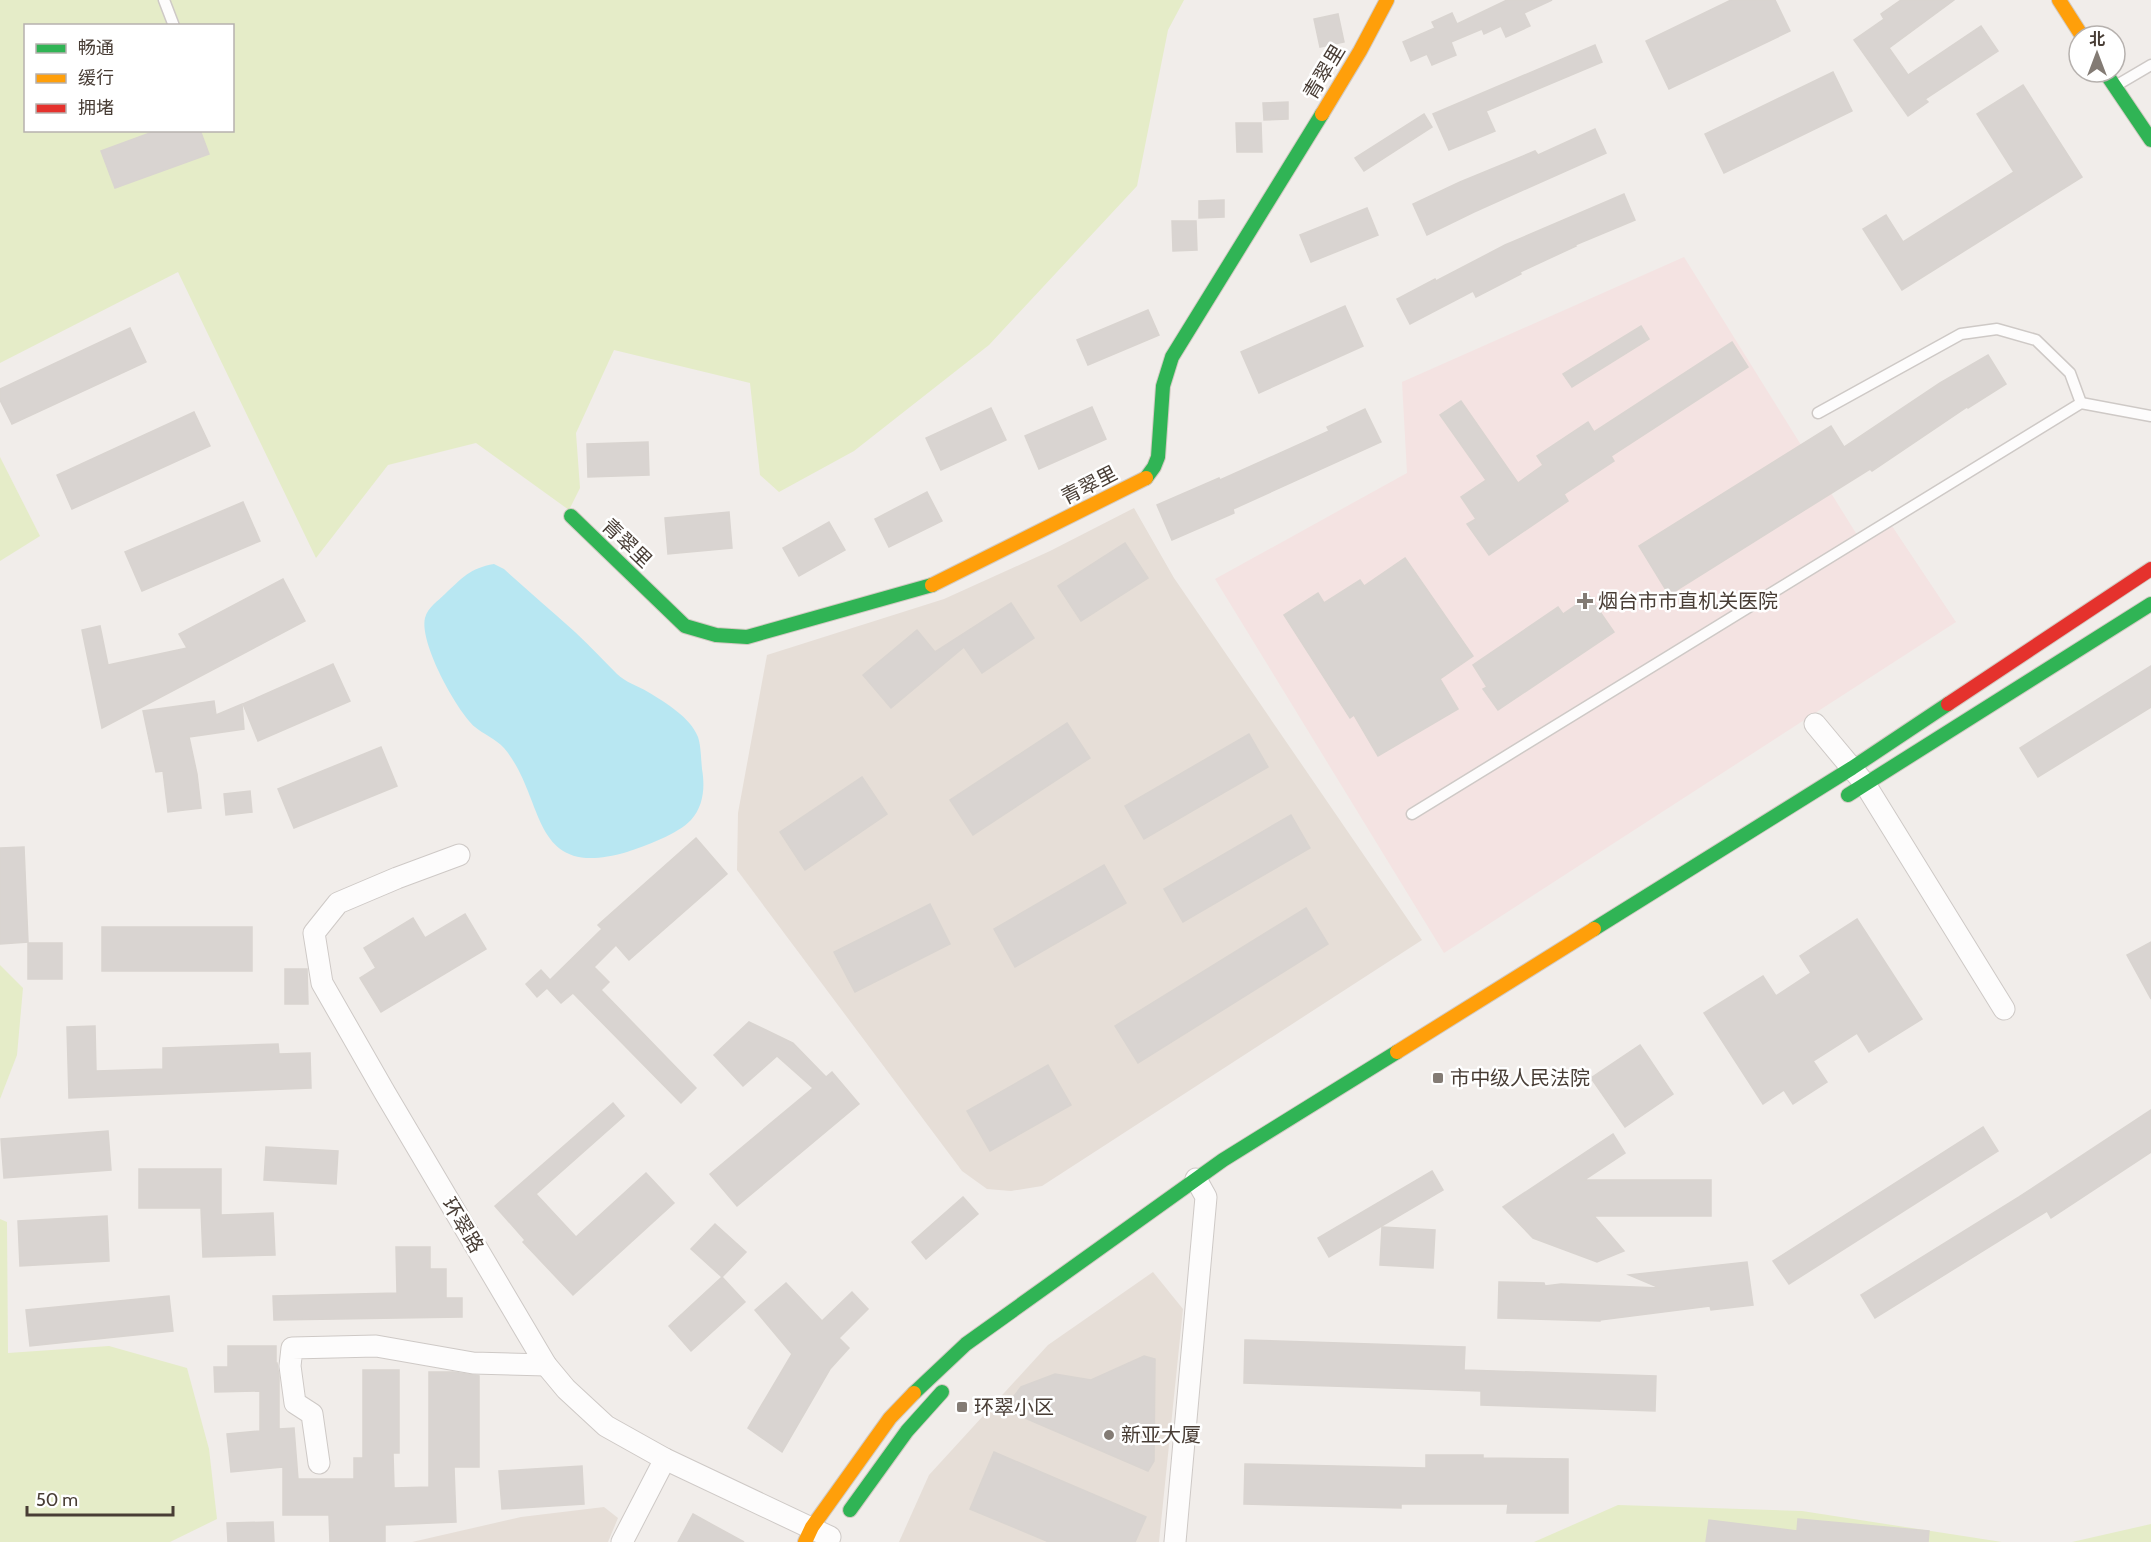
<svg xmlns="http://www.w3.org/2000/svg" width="2151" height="1542" font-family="Cabin,'Noto Sans SC',sans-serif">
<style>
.residential{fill:#e6ded7}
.medical{fill:#f4e3e2}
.green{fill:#e5ecc8;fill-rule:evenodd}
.water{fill:#b8e7f2}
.building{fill:#d9d4d1;stroke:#d9d4d0;stroke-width:1.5}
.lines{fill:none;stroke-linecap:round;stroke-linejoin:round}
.lane-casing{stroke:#cec9c6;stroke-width:13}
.street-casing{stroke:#cec9c6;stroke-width:23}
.fast-casing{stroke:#d2cac2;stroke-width:16}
.slow-casing{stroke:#d2cac2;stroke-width:16}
.jam-casing{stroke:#d2cac2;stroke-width:16}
.lane{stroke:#fdfcfc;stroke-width:10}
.street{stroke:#fdfcfc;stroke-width:21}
.fast{stroke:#30b455;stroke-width:14}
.slow{stroke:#ff9f0a;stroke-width:14}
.jam{stroke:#e5322d;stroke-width:14}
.poi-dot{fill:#837b74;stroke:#fff;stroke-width:2}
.labels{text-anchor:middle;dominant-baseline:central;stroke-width:5;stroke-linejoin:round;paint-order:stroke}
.street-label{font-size:20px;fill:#483d35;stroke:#fff}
.poi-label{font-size:20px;fill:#483d35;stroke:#fff;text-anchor:start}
</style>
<rect width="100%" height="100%" fill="#f1edea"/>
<g class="residential">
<path d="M1134,508L1174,578L1422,940L1042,1186L1011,1191L987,1189L962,1171L737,870L738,813L767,655L944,599L1050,551Z"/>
<path d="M1153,1272L1183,1309L1159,1542H899L929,1475L1048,1345Z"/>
<path d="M604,1507L618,1518L608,1542H412L521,1517Z"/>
</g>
<path class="medical" d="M1684,257L1859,538L1890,523L1956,622L1444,953L1215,579L1407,473L1402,382Z"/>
<g class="green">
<path d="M0,0H1184L1168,30L1137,186L989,345L854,451L779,492L760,475L750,383L614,350L576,433L580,488L569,510L476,443L388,465L316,558L178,272L0,363ZM26,26H232V130H26Z"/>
<path d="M0,457L40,536L0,561Z"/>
<path d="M0,965L23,988L17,1055L0,1099Z"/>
<path d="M0,1219L7,1222L8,1353L109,1346L187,1368L209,1449L217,1519L170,1542H0Z"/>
<path d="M1618,1505L1802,1511L2002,1542H1534Z"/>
<path d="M2151,1524V1542H2072Z"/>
</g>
<path class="water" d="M494,564L504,569C527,590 552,611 575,632C590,646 603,660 617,674C625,682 638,686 648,692C666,703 690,717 698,737C701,746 701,759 702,769C705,786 704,806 691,820C678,834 645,846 627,852C528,881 547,799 504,748C496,739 483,734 475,727C456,710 419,642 425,618C428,607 438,601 445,594C462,578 470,568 494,564Z"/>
<g class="building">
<path d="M1507,0H1552L1524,13L1530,26L1506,37L1501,26L1484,34L1482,29L1451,42L1456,55L1432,65L1427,54L1411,61L1403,42L1435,28L1432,22L1452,13L1457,24Z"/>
<path d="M1731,0H1775L1790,31L1669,89L1646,41Z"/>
<path d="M1901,0H1954L1889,48L1908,75L1981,26L1998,51L1925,99L1928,102L1908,116L1854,40L1884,19L1881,14Z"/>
<path d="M1338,14L1344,42L1320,47L1314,19Z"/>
<path d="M1595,45L1602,62L1486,111L1495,131L1449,150L1433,114Z"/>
<path d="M1833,72L1852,111L1724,173L1705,134Z"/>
<path d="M2023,85L2082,177L1902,290L1863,229L1886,215L1903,242L2014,172L1977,114Z"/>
<path d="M1288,102V119L1264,120L1263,103Z"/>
<path d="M1424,114L1432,127L1364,171L1355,158Z"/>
<path d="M1236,123H1261L1262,152H1237Z"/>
<path d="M1595,129L1606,153L1474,212L1427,235L1413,204L1460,182L1535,151L1538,155Z"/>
<path d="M158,130H200L209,154L115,188L101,151Z"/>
<path d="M1624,194L1635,220L1575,245L1576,246L1520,272L1521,274L1476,297L1473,291L1410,324L1397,299L1435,279L1436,281L1505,245Z"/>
<path d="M1224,200V217L1199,218V201Z"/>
<path d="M1367,208L1378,235L1311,262L1300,235Z"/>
<path d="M1172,221H1196L1197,250L1173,251Z"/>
<path d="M1345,306L1363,346L1259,393L1241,352Z"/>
<path d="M1148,310L1159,335L1088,365L1077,340Z"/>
<path d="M1641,326L1649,339L1572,387L1563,374Z"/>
<path d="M130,328L146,362L12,424L0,400V389Z"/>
<path d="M1732,342L1748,367L1611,456L1614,461L1564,494L1568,501L1489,555L1467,524L1476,519L1461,497L1486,480L1440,415L1461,401L1518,483L1543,465L1537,456L1588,422L1594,432Z"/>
<path d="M1988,355L2006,384L1968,408L1967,407L1872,471L1870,469L1669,595L1639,546L1831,426L1844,447L1940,383Z"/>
<path d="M1092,407L1106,439L1039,469L1025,436Z"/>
<path d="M991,408L1006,440L941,470L926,438Z"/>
<path d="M1365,409L1381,442L1233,509L1234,513L1172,540L1157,505L1219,478L1220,480L1329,431L1327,427Z"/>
<path d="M194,412L210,446L72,509L57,475Z"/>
<path d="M648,442L649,475L588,477L587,444Z"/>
<path d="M927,492L942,521L889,547L875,519Z"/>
<path d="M243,502L260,541L142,591L125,552Z"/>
<path d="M729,512L732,548L668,554L665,518Z"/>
<path d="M829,522L845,550L799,576L783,548Z"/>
<path d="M1125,543L1148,578L1081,621L1058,586Z"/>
<path d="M1405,558L1473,656L1440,679L1458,709L1378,756L1354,715L1350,718L1284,615L1318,593L1324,603L1360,580L1364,586Z"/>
<path d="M283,579L305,621L102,728L82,630L100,626L108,665L187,648L179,634Z"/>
<path d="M1589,596L1614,632L1498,710L1483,689L1487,687L1473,665L1558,607L1563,614Z"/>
<path d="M1011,603L1034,638L982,673L964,647L891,708L863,675L917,630L935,652Z"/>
<path d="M333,664L350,701L258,741L243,704Z"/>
<path d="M2151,666V707L2038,777L2020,748Z"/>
<path d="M214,701L216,715L242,704L244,729L189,737L197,774L201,808L168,812L163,771L156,772L143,711Z"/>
<path d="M1067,723L1090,758L973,835L950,800Z"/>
<path d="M1249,734L1268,767L1144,839L1125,806Z"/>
<path d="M381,747L397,786L294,828L278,789Z"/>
<path d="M862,777L887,814L805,870L780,832Z"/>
<path d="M250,791L252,812L226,815L224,794Z"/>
<path d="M1291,815L1310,848L1183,922L1164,889Z"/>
<path d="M696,838L727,874L629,960L616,945L594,967L609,982L601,990L696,1088L681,1103L573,993L561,1003L547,988L537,997L526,984L541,970L550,980L602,929L598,925Z"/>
<path d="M24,847L28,942L0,944V848Z"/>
<path d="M1104,865L1126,903L1015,967L994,929Z"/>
<path d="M930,904L950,944L855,992L834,952Z"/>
<path d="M1306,908L1328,944L1138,1063L1115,1026Z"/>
<path d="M465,914L486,949L381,1012L360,978L376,968L364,948L413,918L425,938Z"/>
<path d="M1857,919L1922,1019L1869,1052L1857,1033L1813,1061L1827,1082L1793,1104L1784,1090L1763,1104L1704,1013L1763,976L1776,996L1811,973L1800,956Z"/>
<rect x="102" y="927" width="150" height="44"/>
<path d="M2151,942V999L2127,955Z"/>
<rect x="28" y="943" width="34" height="36"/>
<path d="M285,969H307L308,1004H285Z"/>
<path d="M749,1022L793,1043L826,1077L832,1072L859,1104L737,1206L710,1174L813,1088L777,1056L743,1086L714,1055Z"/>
<path d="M95,1026L96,1071L163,1069V1048L278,1044L279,1054L310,1053L311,1088L69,1098L67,1027Z"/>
<path d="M1640,1045L1673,1094L1625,1127L1591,1078Z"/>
<path d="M1048,1065L1071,1105L990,1151L967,1111Z"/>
<path d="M613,1103L624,1116L536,1194L576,1237L646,1173L674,1203L573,1295L523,1242L525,1240L495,1206Z"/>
<path d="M2151,1110V1152L2051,1218L2047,1211L1875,1318L1861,1295L2019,1197Z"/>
<path d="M1983,1127L1998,1151L1789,1284L1773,1261Z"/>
<path d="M108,1131L111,1170L4,1178L1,1139Z"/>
<path d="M1613,1134L1625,1153L1584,1180H1711V1216H1594L1624,1251L1597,1262L1533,1238L1503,1207Z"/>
<path d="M266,1147L338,1151L336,1184L264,1180Z"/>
<path d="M139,1169H221V1215L273,1213L275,1255L203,1257L201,1208H139Z"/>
<path d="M1432,1171L1443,1190L1329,1257L1318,1238Z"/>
<path d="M963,1197L978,1214L926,1259L912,1242Z"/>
<path d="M107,1216L109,1261L20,1266L18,1221Z"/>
<path d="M715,1224L746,1252L722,1277L691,1249Z"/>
<path d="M1382,1227L1435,1230L1433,1268L1380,1265Z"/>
<path d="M396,1247H430V1269H446V1298H462V1317L274,1320L273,1296L397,1293Z"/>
<path d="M1747,1262L1753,1305L1711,1310L1710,1306L1600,1320V1321L1498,1318L1499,1282L1544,1283L1545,1286L1561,1284L1660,1288L1629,1275Z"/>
<path d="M722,1277L745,1302L691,1351L669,1326Z"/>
<path d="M786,1283L822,1321L852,1292L868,1309L839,1338L849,1348L830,1369L782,1452L748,1428L792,1354L755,1310Z"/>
<path d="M169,1296L173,1331L30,1346L26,1310Z"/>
<path d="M1245,1340L1465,1347L1464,1370L1656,1376L1655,1411L1481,1405V1391L1244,1383Z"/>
<path d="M228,1346H276V1363H277L279,1376V1429L294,1428L298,1479H354V1458H363V1370H399V1453H393L394,1488L429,1487V1372H453L479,1376V1467H454L456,1522L385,1525V1542H330L329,1515H283V1467L231,1472L227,1434L260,1431V1391L215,1392L214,1367H228Z"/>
<path d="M1144,1356L1155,1359L1154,1461L1148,1471L1004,1409L1021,1387L1055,1374L1091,1380Z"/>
<path d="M994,1452L1146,1517L1135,1542H1049L970,1509Z"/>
<path d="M1426,1455H1483V1458L1568,1459V1513H1507L1508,1504H1401V1508L1244,1504L1245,1464L1426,1468Z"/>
<path d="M582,1466L584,1504L502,1509L499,1471Z"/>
<path d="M693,1514L744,1542H678Z"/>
<path d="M1798,1519L1929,1531L1928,1542H1706L1709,1520L1797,1531Z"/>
<path d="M273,1522L274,1542H228L227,1523Z"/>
</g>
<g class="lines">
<g class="lane-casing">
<g id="lane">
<path d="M164,0L174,26"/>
<path d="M2117,85L2151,65"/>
<path d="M1818,413L1961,334L1997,329L2036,340L2070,373L2081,403"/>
<path d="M1412,814L2081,403L2151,416"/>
</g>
</g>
<g class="street-casing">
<g id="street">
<path d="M1815,724L1865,784L2004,1009"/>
<path d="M459,855L397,878L338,903L314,933L322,983L385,1093L546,1365L566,1389L606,1426L665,1459L830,1537"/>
<path d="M319,1463L312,1414L295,1403L290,1366L292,1348L376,1346L473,1363L546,1365"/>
<path d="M622,1542L665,1459"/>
<path d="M1175,1542L1206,1197L1196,1179"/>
</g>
</g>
<g class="fast-casing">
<g id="fast">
<path d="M2105,72L2151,140"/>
<path d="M1146,478L1154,467L1158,457L1163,386L1172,357L1322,114"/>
<path d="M571,516L685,626L716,635L747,637L932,585"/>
<path d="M1848,795L2151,604"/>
<path d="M1594,929L1852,768L1948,704"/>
<path d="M914,1393L966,1344L1223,1160L1397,1052"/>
<path d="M850,1510L907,1431L942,1392"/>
</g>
</g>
<g class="slow-casing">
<g id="slow">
<path d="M2059,0L2082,36"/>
<path d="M1322,114L1360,51L1387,0"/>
<path d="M932,585L1146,478"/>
<path d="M1397,1052L1594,929"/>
<path d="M805,1542L812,1527L890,1418L914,1393"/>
</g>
</g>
<g class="jam-casing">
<path id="jam" d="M1948,704L2151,569"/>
</g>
<use href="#lane" class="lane"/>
<use href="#street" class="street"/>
<use href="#fast" class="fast"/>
<use href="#slow" class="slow"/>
<use href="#jam" class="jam"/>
</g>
<g class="poi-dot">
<path d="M1582 592h6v6h6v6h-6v6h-6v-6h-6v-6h6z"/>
<rect x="1432" y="1072" width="12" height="12" rx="3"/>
<rect x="956" y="1401" width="12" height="12" rx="3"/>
<circle cx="1109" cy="1435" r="6"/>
</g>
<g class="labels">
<g class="street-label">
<text transform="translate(1324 72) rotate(-59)">青翠里</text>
<text transform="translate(1089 485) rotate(-27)">青翠里</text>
<text transform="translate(627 543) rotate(44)">青翠里</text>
<text transform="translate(463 1225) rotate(59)">环翠路</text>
</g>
<g class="poi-label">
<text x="1598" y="601">烟台市市直机关医院</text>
<text x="1450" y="1078">市中级人民法院</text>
<text x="974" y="1407">环翠小区</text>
<text x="1121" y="1435">新亚大厦</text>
</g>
</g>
<rect x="24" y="24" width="210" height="108" fill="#ffffff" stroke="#b6b1ae" stroke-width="1.5"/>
<rect x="36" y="44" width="30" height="9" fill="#30b455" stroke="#b6b1ae" stroke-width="1.5"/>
<text x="78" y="54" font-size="18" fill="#483d35">畅通</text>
<rect x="36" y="74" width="30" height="9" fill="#ff9f0a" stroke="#b6b1ae" stroke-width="1.5"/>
<text x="78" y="84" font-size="18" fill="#483d35">缓行</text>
<rect x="36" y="104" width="30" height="9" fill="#e5322d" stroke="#b6b1ae" stroke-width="1.5"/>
<text x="78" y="114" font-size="18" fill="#483d35">拥堵</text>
<g transform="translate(2097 54)"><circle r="28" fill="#ffffff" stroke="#b6b1ae" stroke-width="1.5"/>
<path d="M0-4.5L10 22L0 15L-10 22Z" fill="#837b74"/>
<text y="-9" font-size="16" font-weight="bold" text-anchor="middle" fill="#483d35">北</text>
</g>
<path d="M27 1506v9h146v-9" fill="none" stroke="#483d35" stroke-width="3"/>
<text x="36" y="1506" font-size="18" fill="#483d35" stroke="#ffffff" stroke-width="4.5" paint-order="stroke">50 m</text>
</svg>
